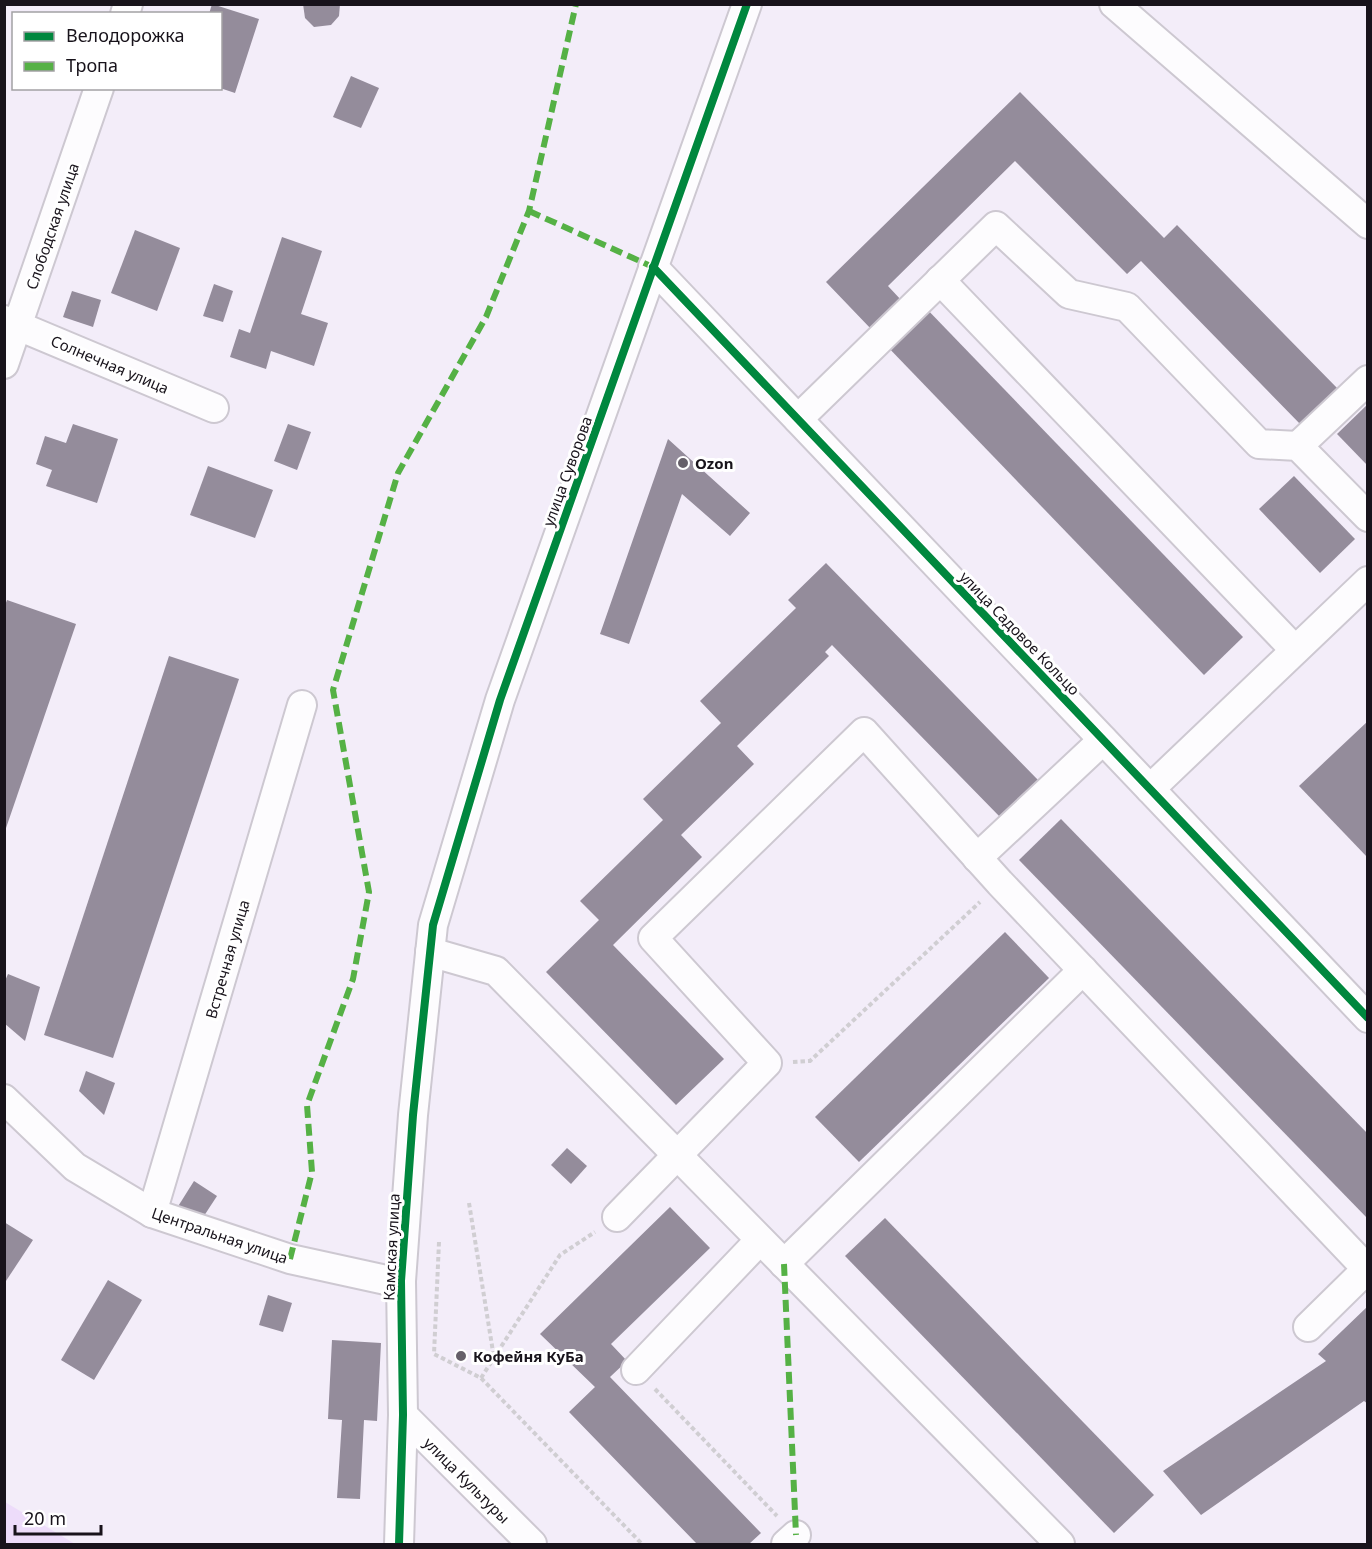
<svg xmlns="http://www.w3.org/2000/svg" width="1372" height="1549" font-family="'Noto Sans',sans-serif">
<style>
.green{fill:#eddcfa}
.building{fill:#948c9b}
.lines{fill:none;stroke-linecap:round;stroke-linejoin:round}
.minor-casing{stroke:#cdc8d1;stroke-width:32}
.path{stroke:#d0ced2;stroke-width:4;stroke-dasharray:4.5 3;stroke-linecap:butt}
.minor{stroke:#fdfcfe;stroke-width:28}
.quiet{stroke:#55b145;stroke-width:6;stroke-dasharray:12 6;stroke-linecap:butt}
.cycleway-casing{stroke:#fff;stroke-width:11}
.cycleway{stroke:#00873e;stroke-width:8}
.poi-dot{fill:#655f69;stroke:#fff;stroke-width:2}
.labels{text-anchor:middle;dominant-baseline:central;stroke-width:6;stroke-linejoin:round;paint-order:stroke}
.street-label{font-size:15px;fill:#18131b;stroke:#fff}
.poi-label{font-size:15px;font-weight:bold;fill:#18131b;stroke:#fff;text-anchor:start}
</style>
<rect width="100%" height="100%" fill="#f3edf9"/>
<path class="green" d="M5,1502L75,1544H5Z"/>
<g class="building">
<path d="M212,4L259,19L235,93L220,88V14H209Z"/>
<path d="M303,4H340L339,16L331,25L314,27L305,18Z"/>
<path d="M351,76L379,88L361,128L333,117Z"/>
<path d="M1020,92L1164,238L1177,225L1339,390L1302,426L1141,261L1127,274L1015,161L888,286L902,301L872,330L826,282Z"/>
<path d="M135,230L180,248L157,311L111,293Z"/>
<path d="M282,237L322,251L301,314L328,323L314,366L271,351L266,369L230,357L239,329L250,333Z"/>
<path d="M214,284L233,291L223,322L203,316Z"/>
<path d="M72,291L101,300L93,327L63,317Z"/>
<path d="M922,304L1243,637L1204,675L883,342Z"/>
<path d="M1368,404V466L1337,434Z"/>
<path d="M73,424L118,439L97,503L46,486L52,470L36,464L45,436L66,443Z"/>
<path d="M288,424L311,432L297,470L274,461Z"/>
<path d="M668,439L750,513L730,536L682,494L629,644L600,634Z"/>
<path d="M208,466L273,490L255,538L190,515Z"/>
<path d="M1294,476L1355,539L1320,573L1259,509Z"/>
<path d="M826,563L1038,780L1000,817L832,645L825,652L829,656L737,746L754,764L681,835L702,857L613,945L724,1059L676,1105L546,972L599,920L580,901L663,820L643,799L721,723L700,701L796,608L788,600Z"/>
<path d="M7,600L76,624L5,831L4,608Z"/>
<path d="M169,656L239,679L113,1058L44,1035Z"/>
<path d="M1368,721V858L1299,786Z"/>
<path d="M1061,819L1368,1134V1219L1019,860Z"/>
<path d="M1005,932L1049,978L859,1162L815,1117Z"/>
<path d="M8,974L40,987L25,1041L4,1023V983Z"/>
<path d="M86,1071L115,1083L104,1115L79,1091Z"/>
<path d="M567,1148L587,1166L571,1184L551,1165Z"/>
<path d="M194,1181L217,1196L200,1222L177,1208Z"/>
<path d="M670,1207L710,1248L611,1344L627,1361L610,1377L761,1533L749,1544H697L569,1412L595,1387L540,1334Z"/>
<path d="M885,1218L1154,1495L1114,1533L845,1256Z"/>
<path d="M4,1222L33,1240L4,1284Z"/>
<path d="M108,1280L142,1300L94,1380L61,1360Z"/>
<path d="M268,1295L292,1303L283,1332L259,1325Z"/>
<path d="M1368,1306V1404L1364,1401L1201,1515L1163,1471L1326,1361L1318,1354Z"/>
<path d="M332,1340L381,1343L377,1421L364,1420L360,1499L337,1498L342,1420L328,1419Z"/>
</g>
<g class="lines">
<g class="minor-casing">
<g id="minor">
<path d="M1114,4L1368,224"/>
<path d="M125,14L128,4"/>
<path d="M653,267L1368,1018"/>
<path d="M940,280L1295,650"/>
<path d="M4,320L214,408"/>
<path d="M4,364L99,88"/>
<path d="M798,419L996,226L1069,294L1127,307L1259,444L1298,446L1368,517"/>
<path d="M1298,446L1368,380"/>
<path d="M1150,789L1368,581"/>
<path d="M977,858L1103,740"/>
<path d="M430,952L496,971L1060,1544"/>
<path d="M4,1099L75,1167L152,1213L290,1259L386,1280L401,1281"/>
<path d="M152,1213L302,705"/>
<path d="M617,1217L767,1063L653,938L864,732L1000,883L1367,1269L1308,1327"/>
<path d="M784,1264L1083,970"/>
<path d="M636,1370L760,1240"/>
<path d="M403,1415L532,1544"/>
<path d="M399,1544L403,1415L401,1281L413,1115L433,925L500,700L747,4"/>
<path d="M786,1544L796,1535"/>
</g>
</g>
<g class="path">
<path d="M793,1062L810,1061L980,902"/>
<path d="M469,1203L494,1358"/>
<path d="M439,1242L434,1354L481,1378L642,1544"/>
<path d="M481,1378L560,1255L595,1232"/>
<path d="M655,1389L777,1516"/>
</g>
<use href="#minor" class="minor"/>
<g class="quiet">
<path d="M529,211L653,267"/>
<path d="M290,1259L312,1172L307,1105L353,979L369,892L333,690L398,473L486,317L529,211L576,4"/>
<path d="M784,1264L796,1535"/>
</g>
<g class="cycleway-casing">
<g id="cycleway">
<path d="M653,267L1368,1018"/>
<path d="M399,1544L403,1415L401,1281L413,1115L433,925L500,700L747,4"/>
</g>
</g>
<use href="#cycleway" class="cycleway"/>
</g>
<g class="poi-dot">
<circle cx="683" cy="463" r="6"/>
<circle cx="461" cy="1356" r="6"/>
</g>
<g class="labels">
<g class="street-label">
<text transform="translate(52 226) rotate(-71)">Слободская улица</text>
<text transform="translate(110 364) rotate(23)">Солнечная улица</text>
<text transform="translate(567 471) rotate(-70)">улица Суворова</text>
<text transform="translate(1020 633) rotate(46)">улица Садовое Кольцо</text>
<text transform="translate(227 959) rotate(-74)">Встречная улица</text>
<text transform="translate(220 1235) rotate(19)">Центральная улица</text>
<text transform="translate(391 1247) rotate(-87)">Камская улица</text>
<text transform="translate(467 1480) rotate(45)">улица Культуры</text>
</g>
<g class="poi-label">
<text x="695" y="463">Ozon</text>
<text x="473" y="1356">Кофейня КуБа</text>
</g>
</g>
<rect width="1372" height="1549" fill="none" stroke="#18131b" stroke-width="12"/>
<rect x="12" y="12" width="210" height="78" fill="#ffffff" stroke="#a3a1a4" stroke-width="1.5"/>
<rect x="24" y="32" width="30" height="9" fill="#00873e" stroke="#a3a1a4" stroke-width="1.5"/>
<text x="66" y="42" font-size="18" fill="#18131b">Велодорожка</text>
<rect x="24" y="62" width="30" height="9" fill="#55b145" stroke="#a3a1a4" stroke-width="1.5"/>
<text x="66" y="72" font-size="18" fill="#18131b">Тропа</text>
<path d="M15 1525v9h86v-9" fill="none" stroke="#18131b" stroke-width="3"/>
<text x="24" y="1525" font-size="18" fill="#18131b" stroke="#ffffff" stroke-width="4.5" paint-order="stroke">20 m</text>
</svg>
